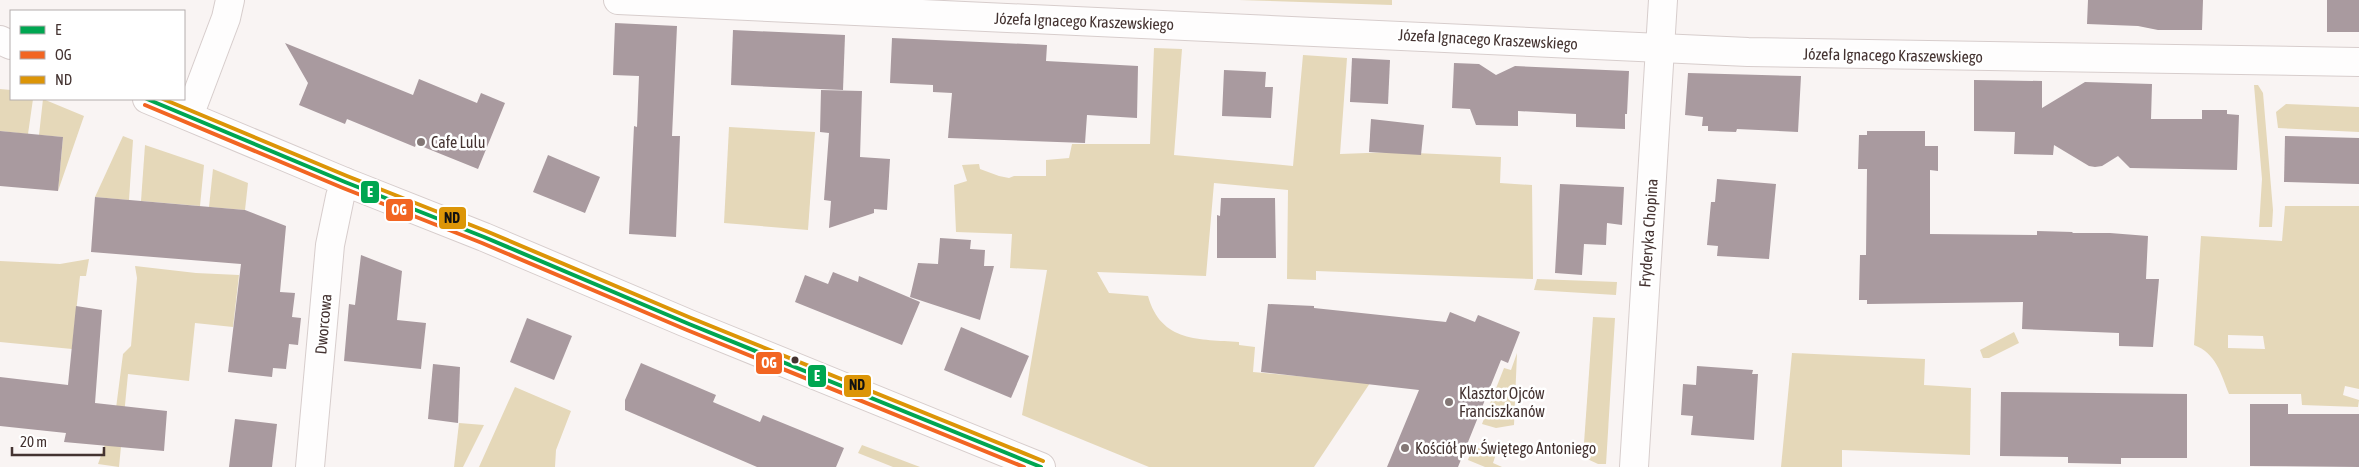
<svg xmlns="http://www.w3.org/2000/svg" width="2359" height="467" font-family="'Asap Condensed',sans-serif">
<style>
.green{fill:#e5d8b9;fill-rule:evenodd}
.building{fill:#a99a9f}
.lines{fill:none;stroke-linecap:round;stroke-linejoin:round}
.minor-casing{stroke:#d7cdcc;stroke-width:30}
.minor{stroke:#fefdfd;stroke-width:28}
.bus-1-casing{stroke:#fff;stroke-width:8}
.bus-2-casing{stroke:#fff;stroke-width:8}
.bus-3-casing{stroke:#fff;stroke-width:8}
.bus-1{stroke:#00a651;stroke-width:4}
.bus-2{stroke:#f26522;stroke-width:4}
.bus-3{stroke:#dc9507;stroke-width:4}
.poi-dot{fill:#837775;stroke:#fff;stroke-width:2}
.bus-dot{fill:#443331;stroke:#fff;stroke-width:2}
.labels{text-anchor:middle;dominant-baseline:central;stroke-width:5;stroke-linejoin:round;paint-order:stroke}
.street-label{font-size:16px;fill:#443331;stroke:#fff}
.poi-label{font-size:16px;fill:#443331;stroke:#fff;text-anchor:start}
.line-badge{stroke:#fff;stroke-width:2}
.badge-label{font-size:14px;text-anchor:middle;font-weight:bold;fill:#fff}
.pale-badge-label{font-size:14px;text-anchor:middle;font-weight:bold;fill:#111}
</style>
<rect width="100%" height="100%" fill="#f9f4f3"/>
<g class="green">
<path d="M1239,0H1392V5Z"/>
<path d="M1154,48L1182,49L1174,155L1293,166L1303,55L1347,58L1340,154L1394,152L1501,157L1500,183L1532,185L1533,279L1316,271V280L1287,279L1288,190L1214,183L1206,276L1097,272L1109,293L1148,296C1161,343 1200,339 1239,342V345L1255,347L1253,372L1370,383L1314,467H1149L1022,415L1047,270L1010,268L1012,234L956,232L954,185L967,181L962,165L979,164L980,169L999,176L1009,178L1014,176H1046V160L1069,158L1072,144H1150Z"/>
<path d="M2254,85H2258L2263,93L2273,210L2272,227H2259L2262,179Z"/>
<path d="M0,89L11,90V99H33L28,134L0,131Z"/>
<path d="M43,99L84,116L58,191L63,137L39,135Z"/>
<path d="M2286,104L2359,107V132L2278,128L2276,112Z"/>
<path d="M729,127L815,132L808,230L724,223Z"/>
<path d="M123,136L133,140L129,200L95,197Z"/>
<path d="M145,145L204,165L200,206L141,201Z"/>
<path d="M213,169L248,183L245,210L209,207Z"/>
<path d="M2285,206H2359V389L2345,386L2343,395L2359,400L2358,407L2302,405L2301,394H2229C2221,374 2216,353 2194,345L2201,236L2282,241ZM2228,335L2263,336L2265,349L2228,348Z"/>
<path d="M89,259L86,276H80L72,349L0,342V261L60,264Z"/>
<path d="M135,266L196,273L239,275L233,327L195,323L189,381L128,374L119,467L98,464L115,416L123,354L131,346L137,278Z"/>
<path d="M1537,279L1617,282L1616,295L1534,290Z"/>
<path d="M1593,317L1615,318L1606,464H1598L1583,457Z"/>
<path d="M2014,332L2019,343L1989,358H1983L1980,350Z"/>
<path d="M1517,353L1514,425L1496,428L1482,424L1504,368L1511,370Z"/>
<path d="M1792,353L1925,359L1924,385L1971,388L1970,455L1842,450V467H1781Z"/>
<path d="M515,387L571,411L556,450L555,467H479Z"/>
<path d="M459,423L484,425L463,467H454Z"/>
<path d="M862,445L920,467H893L858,453Z"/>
<path d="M1473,446L1484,450L1486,446L1497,451L1493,463L1502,467H1485L1468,460Z"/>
</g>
<g class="building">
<path d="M2088,0H2203L2202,30H2158L2138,26L2087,24Z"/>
<rect x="2327" y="0" width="32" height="32"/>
<path d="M615,23L677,26L672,136H680L676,237L629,234L634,126L637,127L639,76L613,75Z"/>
<path d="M733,30L845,35L843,90L731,85Z"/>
<path d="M892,38L1047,45L1046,61L1138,66L1137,118L1087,115L1085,143L948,138L952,93L933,92V85L890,83Z"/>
<path d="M285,43L413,95L419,79L477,103L481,93L505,103L478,169L416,144L415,147L347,119L345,124L299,105L308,83Z"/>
<path d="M1352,58L1390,60L1388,104L1350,102Z"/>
<path d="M1454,63L1479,64L1496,75L1515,66L1629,71L1627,114H1625V129L1576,127V114L1518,111V126L1476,125L1470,109L1452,108Z"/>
<path d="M1224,70L1266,72L1265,87H1273L1271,118L1222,116Z"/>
<path d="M1688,73L1801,76L1798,132L1737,129L1736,132L1708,131V126H1702L1703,117L1685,115Z"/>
<path d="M1974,80L2042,81V108L2085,82L2152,84L2151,119H2202V110H2227V114L2239,115L2237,170L2130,168L2118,156L2102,166L2095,167L2089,166L2054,145L2053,155L2014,154L2015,132L1974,131Z"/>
<path d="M821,90L862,91L860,157L890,159L887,210L874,209V213L829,228L831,201L824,200L829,133L820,132Z"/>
<path d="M1371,119L1424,125L1421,155L1369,152Z"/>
<path d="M0,131L63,137L58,191L0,186Z"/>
<path d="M1867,131H1925V146H1938V171L1930,170V234L2037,235V231L2073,232L2072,233H2110L2148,236L2146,279H2159L2153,347L2119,346V333L2022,329L2023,302L1867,304V300H1859L1860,255H1866L1867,169H1858L1859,135H1867Z"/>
<path d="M2285,136L2359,138V184L2284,182Z"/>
<path d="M548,155L600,177L585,213L533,192Z"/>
<path d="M1717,179L1776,184L1769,259L1717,256L1718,246L1707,245L1711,202H1715Z"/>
<path d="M1560,184L1624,187L1622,225L1607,223L1606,245L1584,244L1582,275L1555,273Z"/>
<path d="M95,197L245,210L286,226L280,292L295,293L292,317L301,318L298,345L289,344L286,369L273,368L272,377L228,372L241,264L91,252Z"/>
<path d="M1221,198H1275L1276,258H1217V215L1220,216Z"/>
<path d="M940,238L971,240L970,249L985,250L984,266H994L980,320L910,297L918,263L938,264Z"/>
<path d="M361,255L402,271L397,320L426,323L421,369L344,361L349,304L355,305Z"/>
<path d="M833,272L858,282L859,276L920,302L902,345L795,302L805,275L828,284Z"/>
<path d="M1268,304L1314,306V308L1446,322L1450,312L1475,322L1478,315L1520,332L1508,363L1501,360L1458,467H1387L1419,390L1261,372Z"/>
<path d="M76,306L102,310L95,403L167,411L164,451L64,442L66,433L0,426V377L68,385Z"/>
<path d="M527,318L572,336L554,380L510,362Z"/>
<path d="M961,327L1029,356L1011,398L944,370Z"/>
<path d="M641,363L716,395L713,402L760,422L763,415L844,448L836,467H757L625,410V400Z"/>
<path d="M433,364L460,367L458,423L428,419Z"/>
<path d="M1697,366L1753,370L1752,374H1758L1754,440L1691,435L1693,416L1681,415L1683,384L1696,385Z"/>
<path d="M2001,392L2187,394V458H2121V464L2068,463V457L2000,456Z"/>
<path d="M2250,404H2288V414H2359V467L2250,466Z"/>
<path d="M235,419L277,424L272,467H229Z"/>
</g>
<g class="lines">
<g class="minor-casing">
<g id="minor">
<path d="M618,0L1748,52L2359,62"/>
<path d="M0,40L11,45"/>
<path d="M147,99L345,182L484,237L689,324L1041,467"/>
<path d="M189,116L226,18L230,0"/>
<path d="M310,467L330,245L340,197L345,182"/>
<path d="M1634,467L1663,0"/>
</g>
</g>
<use href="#minor" class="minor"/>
<g class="bus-1-casing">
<path id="bus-1" d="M147,99L345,182L484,237L689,324L1041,467"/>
</g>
<g class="bus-2-casing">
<path id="bus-2" d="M145,105L343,188L482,243L687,330L1024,467"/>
</g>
<g class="bus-3-casing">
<path id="bus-3" d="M163,99L347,176L486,231L691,318L1043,461"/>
</g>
<use href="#bus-1" class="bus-1"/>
<use href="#bus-2" class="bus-2"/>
<use href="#bus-3" class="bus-3"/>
</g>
<g class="poi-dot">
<circle cx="421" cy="142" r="5"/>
<circle cx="1449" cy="402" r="5"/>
<circle cx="1405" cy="448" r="5"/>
</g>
<circle class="bus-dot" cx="795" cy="360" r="4.5"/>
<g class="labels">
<g class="street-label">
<text transform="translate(1084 21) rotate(2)">Józefa Ignacego Kraszewskiego</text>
<text transform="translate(1488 39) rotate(3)">Józefa Ignacego Kraszewskiego</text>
<text transform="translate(1893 55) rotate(1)">Józefa Ignacego Kraszewskiego</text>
<text transform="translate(1648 233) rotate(-86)">Fryderyka Chopina</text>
<text transform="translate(323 324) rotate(-85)">Dworcowa</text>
</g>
<g class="poi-label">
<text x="431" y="142">Cafe Lulu</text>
<text x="1459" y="393">Klasztor Ojców<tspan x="1459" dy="18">Franciszkanów</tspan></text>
<text x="1415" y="448">Kościół pw. Świętego Antoniego</text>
</g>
</g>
<g class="line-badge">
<rect x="360" y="180" width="20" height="24" rx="5" fill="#00a651"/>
<rect x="385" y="198" width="29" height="24" rx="5" fill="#f26522"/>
<rect x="438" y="206" width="29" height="24" rx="5" fill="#dc9507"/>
<rect x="755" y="351" width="28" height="24" rx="5" fill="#f26522"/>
<rect x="807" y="364" width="20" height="24" rx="5" fill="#00a651"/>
<rect x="843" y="374" width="29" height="24" rx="5" fill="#dc9507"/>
</g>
<g class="badge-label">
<text x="370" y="197">E</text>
<text x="399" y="215">OG</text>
<text x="769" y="368">OG</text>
<text x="817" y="381">E</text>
</g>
<g class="pale-badge-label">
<text x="452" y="223">ND</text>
<text x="857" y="390">ND</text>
</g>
<rect x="10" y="10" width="175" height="90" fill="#ffffff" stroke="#b4adad"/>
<rect x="20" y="26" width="25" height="8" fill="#00a651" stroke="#b4adad"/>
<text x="55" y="35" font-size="15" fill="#443331">E</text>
<rect x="20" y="51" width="25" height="8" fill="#f26522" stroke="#b4adad"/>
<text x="55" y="60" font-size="15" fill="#443331">OG</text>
<rect x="20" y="76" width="25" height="8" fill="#dc9507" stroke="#b4adad"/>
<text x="55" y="85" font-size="15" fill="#443331">ND</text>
<path d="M12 447v8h92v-8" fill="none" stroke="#443331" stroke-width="2.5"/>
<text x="20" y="447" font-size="15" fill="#443331" stroke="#ffffff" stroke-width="4" paint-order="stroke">20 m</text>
</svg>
